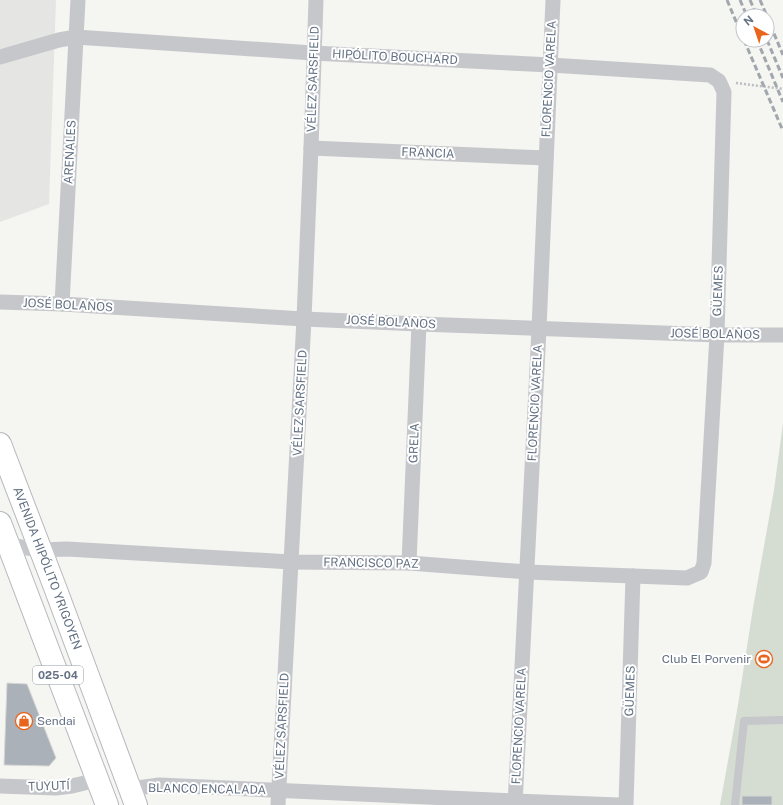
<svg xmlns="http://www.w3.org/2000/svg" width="783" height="805" font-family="'Public Sans',sans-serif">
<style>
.built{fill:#e5e6e4}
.green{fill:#d5dcd2}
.building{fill:#aab1b8;stroke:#d6d6d4}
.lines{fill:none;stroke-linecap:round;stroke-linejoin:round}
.primary-casing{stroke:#b5b8bd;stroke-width:24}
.path{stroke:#bcbec0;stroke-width:2.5;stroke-dasharray:2 2;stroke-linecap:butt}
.lane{stroke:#c5c7cb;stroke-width:8}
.street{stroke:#c5c7cb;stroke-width:15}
.primary{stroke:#fff;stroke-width:22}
.rail{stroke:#a2a7ae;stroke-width:3;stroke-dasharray:6 3;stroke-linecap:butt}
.labels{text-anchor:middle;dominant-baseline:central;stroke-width:4;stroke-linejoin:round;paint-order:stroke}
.shield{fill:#fff;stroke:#929ca8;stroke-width:1}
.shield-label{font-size:11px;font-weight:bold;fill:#637183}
.street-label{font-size:12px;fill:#637183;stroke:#fff}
.poi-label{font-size:12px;fill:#637183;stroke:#fff;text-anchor:end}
</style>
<rect width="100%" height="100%" fill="#f5f5f1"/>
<path class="built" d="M0,0H56L49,204L0,222Z"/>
<path class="green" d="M783,423V805H720L737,711L753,608L774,490Z"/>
<g class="building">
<path d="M7,683L27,684L56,758L49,766L4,765Z"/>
<rect x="742" y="796" width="30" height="9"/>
</g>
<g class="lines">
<g class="primary-casing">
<g id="primary">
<path id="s1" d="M0,444L56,590L136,805"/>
<path d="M0,523L107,805"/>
</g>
</g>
<path class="path" d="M736,83L783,89"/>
<path class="lane" d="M735,805L744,721L783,720"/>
<g class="street">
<path d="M0,57L59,40L76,37L313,53L550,65L710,75L719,81L724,92L717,335L704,563L701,572L687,578L633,576L527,572L409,563L291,562L67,549L41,550L8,545L0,546"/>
<path d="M311,148L546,158"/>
<path d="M0,302L62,304L304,319L419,324L717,335H783"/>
<path d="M62,304L78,0"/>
<path d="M409,563L419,324"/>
<path d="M0,786L56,788L72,786L97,780"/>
<path d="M130,789L159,785L515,801L619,805"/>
<path d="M278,805L304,319L311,148L316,0"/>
<path d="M515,805L539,329L553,0"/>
<path d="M626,805L633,576"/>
</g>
<use href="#primary" class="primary"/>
<g class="rail">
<path d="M727,0L743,38"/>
<path d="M740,0L747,16"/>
<path d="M750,0L757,16"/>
<path d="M760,0L767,16"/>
<path d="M767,17L783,55"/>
<path d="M744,40L783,131"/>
<path d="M757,40L783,102"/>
<path d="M767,40L783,78"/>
</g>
</g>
<defs>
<g id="stadium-ring" transform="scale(0.9)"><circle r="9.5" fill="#fff" stroke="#e9651d" stroke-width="1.5"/><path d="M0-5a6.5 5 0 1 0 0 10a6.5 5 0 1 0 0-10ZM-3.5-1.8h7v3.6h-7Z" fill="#e9651d"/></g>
<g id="shop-ring" transform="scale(0.9)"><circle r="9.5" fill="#fff" stroke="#e9651d" stroke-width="1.5"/><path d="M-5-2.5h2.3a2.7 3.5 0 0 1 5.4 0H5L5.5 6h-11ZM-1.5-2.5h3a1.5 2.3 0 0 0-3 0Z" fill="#e9651d"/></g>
</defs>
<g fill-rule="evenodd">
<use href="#stadium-ring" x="764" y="659"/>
<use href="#shop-ring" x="24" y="721"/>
</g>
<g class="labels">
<rect class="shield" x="33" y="666" width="50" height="18" rx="3"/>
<g class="shield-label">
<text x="58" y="675">025-04</text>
</g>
<g class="street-label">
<text transform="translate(395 57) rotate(3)">HIPÓLITO BOUCHARD</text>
<text transform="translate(313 79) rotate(-88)">VÉLEZ SARSFIELD</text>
<text transform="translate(549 79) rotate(-87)">FLORENCIO VARELA</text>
<text transform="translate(70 152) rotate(-87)">ARENALES</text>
<text transform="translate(428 153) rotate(2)">FRANCIA</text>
<text transform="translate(718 291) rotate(-88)">GÜEMES</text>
<text transform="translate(68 305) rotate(3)">JOSÉ BOLAÑOS</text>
<text transform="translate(391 322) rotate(3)">JOSÉ BOLAÑOS</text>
<text transform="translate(715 334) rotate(1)">JOSÉ BOLAÑOS</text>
<text transform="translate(300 403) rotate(-87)">VÉLEZ SARSFIELD</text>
<text transform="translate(535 403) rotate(-87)">FLORENCIO VARELA</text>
<text transform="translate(414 443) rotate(-88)">GRELA</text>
<text transform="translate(371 563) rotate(1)">FRANCISCO PAZ</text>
<text stroke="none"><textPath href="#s1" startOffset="133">AVENIDA HIPÓLITO YRIGOYEN</textPath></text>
<text transform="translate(630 691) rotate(-88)">GÜEMES</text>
<text transform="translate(282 726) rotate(-87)">VÉLEZ SARSFIELD</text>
<text transform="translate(519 726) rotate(-87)">FLORENCIO VARELA</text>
<text transform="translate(49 786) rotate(-2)">TUYUTÍ</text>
<text transform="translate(207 789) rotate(1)">BLANCO ENCALADA</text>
</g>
<g class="poi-label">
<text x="751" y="659">Club El Porvenir</text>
<text x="37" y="721" text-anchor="start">Sendai</text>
</g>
</g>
<g transform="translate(755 28) rotate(320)"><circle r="19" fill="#ffffff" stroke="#c1c6cd"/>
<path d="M0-3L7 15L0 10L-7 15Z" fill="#e9651d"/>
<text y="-6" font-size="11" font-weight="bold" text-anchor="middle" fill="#637183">N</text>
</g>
</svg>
